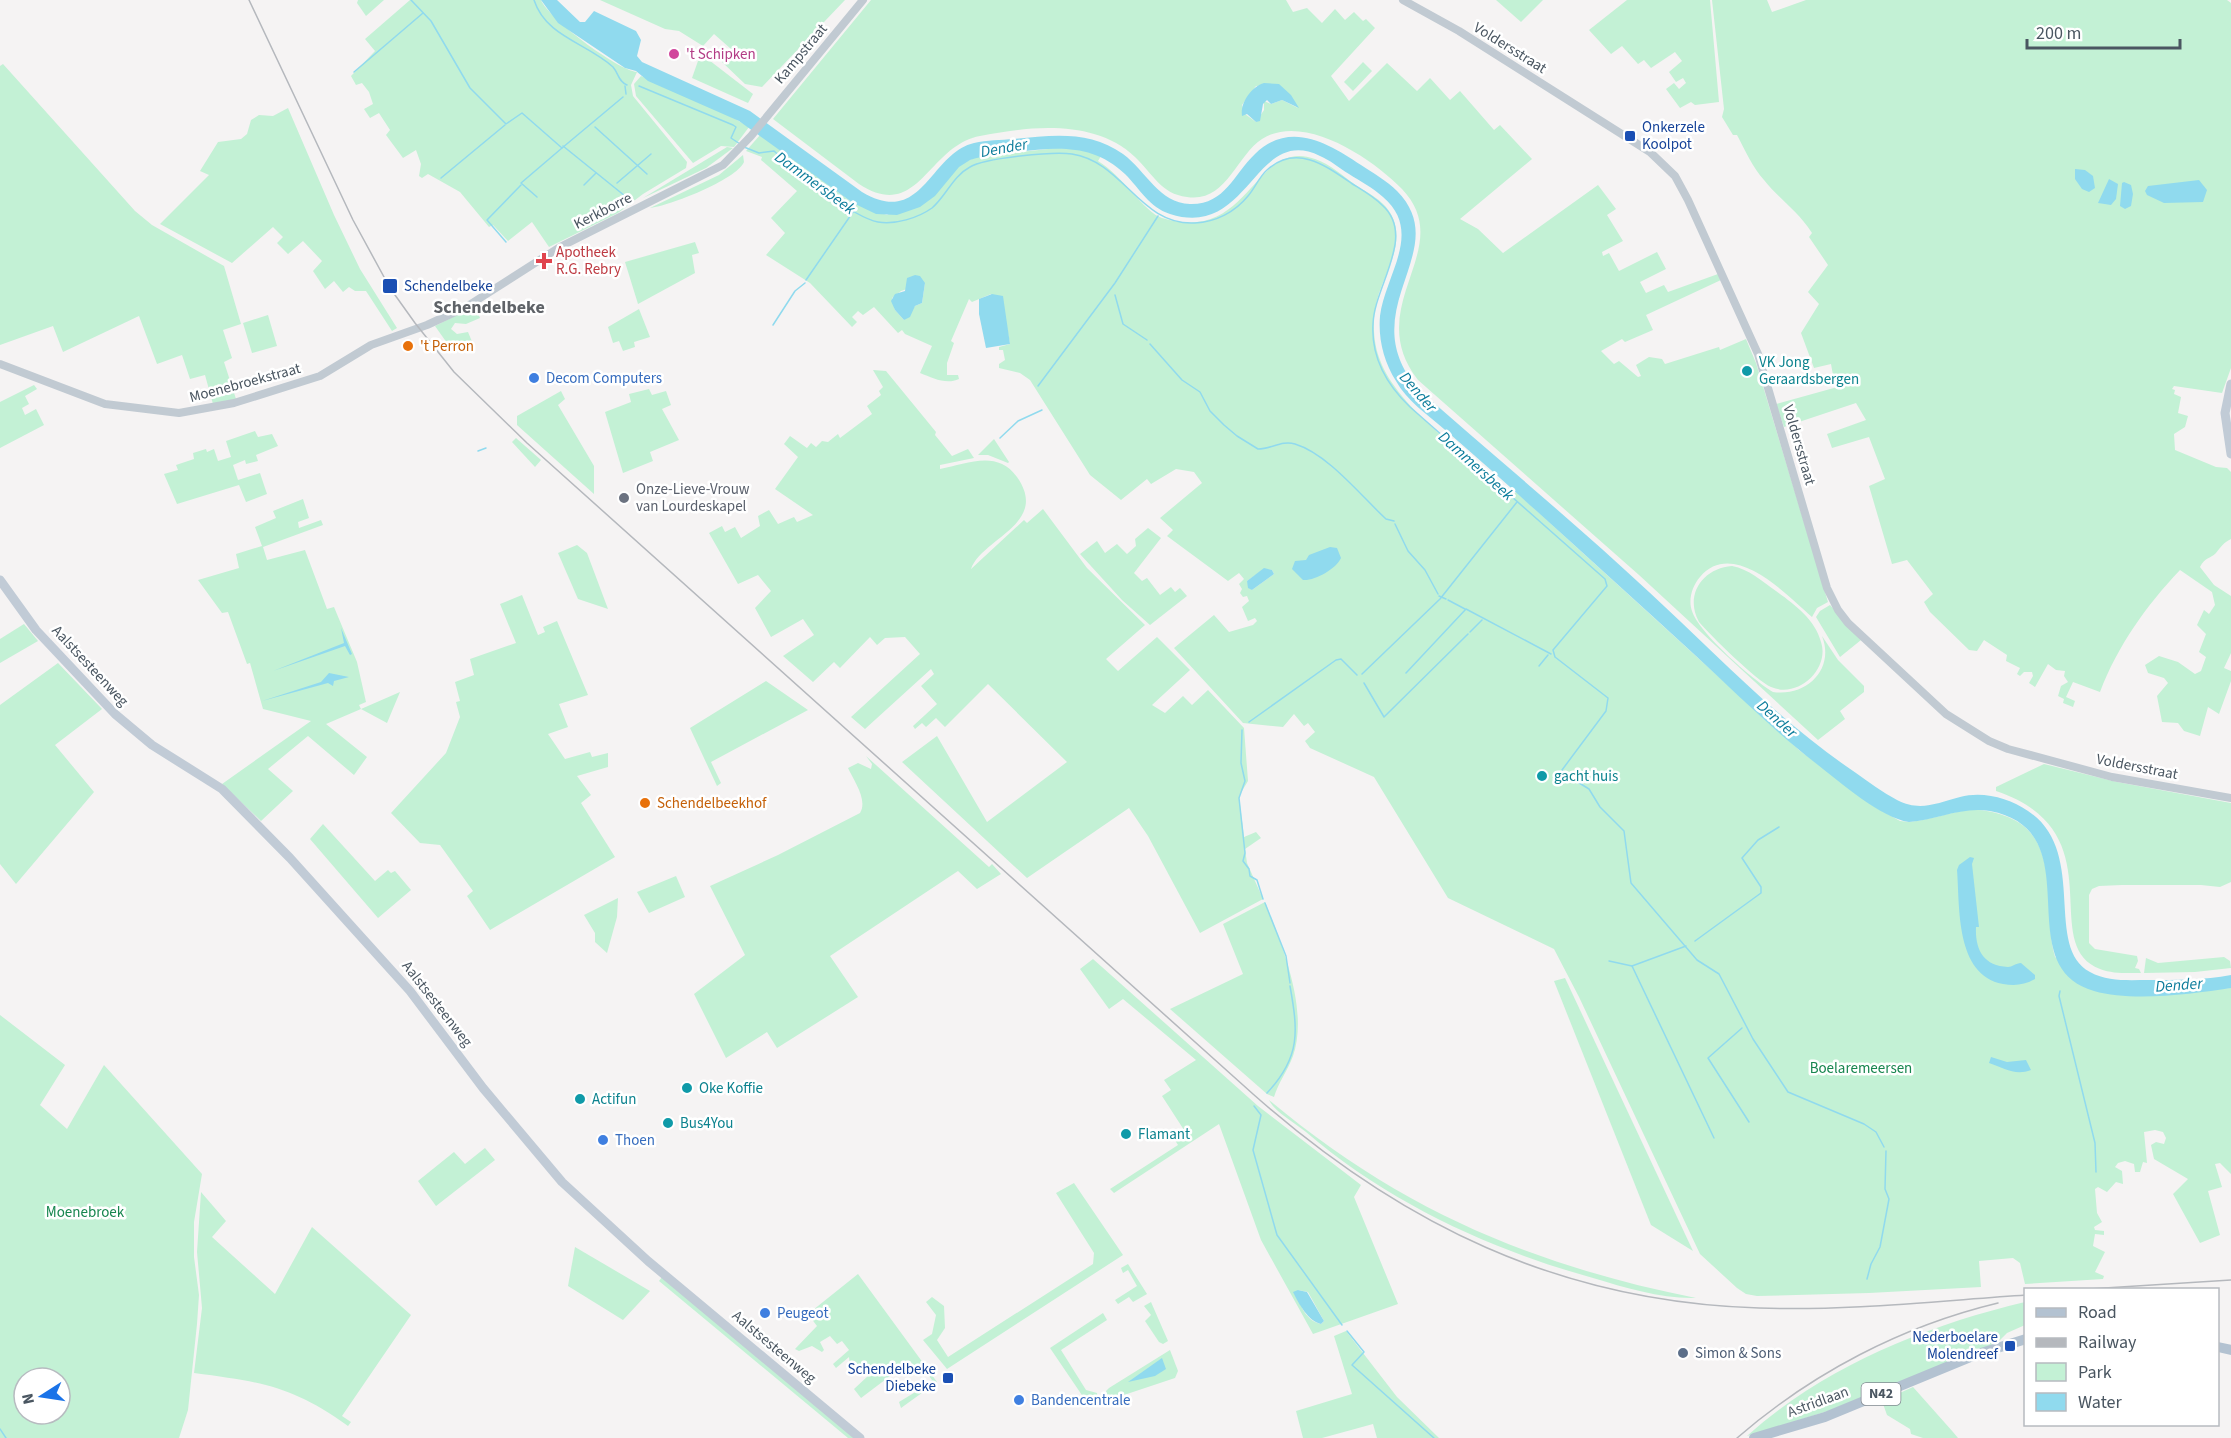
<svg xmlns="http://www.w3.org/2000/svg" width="2231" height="1438" font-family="'Source Sans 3',sans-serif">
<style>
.green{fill:#c3f1d5;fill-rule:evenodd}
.water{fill:#90daee}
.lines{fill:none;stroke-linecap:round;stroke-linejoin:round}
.stream{stroke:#90daee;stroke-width:1.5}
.tertiary{stroke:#c1cad2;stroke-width:8}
.secondary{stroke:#c1cbd6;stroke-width:9}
.primary{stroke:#b3c2d1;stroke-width:10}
.rail{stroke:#b5b8bd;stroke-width:1.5}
.hotel-dot{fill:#d1479c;stroke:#fff;stroke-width:2}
.transit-dot{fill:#1a4fb4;stroke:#fff;stroke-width:2}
.health-dot{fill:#e0444e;stroke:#fff;stroke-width:2}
.food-dot{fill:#e8710a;stroke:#fff;stroke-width:2}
.culture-dot{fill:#0f9aa8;stroke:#fff;stroke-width:2}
.shop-dot{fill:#3f7fe0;stroke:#fff;stroke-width:2}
.worship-dot{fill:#6b7280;stroke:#fff;stroke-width:2}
.service-dot{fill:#5c6f8a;stroke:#fff;stroke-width:2}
.labels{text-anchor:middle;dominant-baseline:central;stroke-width:5;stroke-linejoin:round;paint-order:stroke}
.shield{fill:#fff;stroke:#808990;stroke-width:1.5}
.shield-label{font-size:14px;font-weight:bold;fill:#4a5661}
.street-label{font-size:15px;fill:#4a5661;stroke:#fff}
.hotel-label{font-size:15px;fill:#b23c85;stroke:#fff;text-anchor:start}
.transit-label{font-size:15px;fill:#164399;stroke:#fff;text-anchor:start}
.health-label{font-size:15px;fill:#be3a42;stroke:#fff;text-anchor:start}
.food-label{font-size:15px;fill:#c56008;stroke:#fff;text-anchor:start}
.culture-label{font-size:15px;fill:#0d838f;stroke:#fff;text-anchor:start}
.shop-label{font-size:15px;fill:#366cbe;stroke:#fff;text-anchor:start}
.worship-label{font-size:15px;fill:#5b616d;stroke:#fff;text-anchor:start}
.park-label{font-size:15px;fill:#17864f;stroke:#fff}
.service-label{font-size:15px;fill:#4e5e75;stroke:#fff;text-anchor:start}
.water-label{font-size:16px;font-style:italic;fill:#0c7c9b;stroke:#fff}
.quarter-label{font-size:18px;font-weight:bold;fill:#5f6368;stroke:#fff}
</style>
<rect width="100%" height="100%" fill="#f5f3f3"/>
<g class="green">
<path d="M358,0H384L366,16L357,3Z"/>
<path d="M410,0H541C548,18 617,70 637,72L631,85L633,96L687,162L686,168L643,194L618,213L549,247L532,222L508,241L493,225L489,227L460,192L428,174L422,178L419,176L421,164L416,150L403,158L386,135L390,130L379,113L370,118L364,109L373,104L369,92L362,83L356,85L351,76L375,51L365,39Z"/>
<path d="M600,0H845L762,87L745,84L722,62L731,49L714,34L703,46L679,31L665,29Z"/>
<path d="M871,0H1286L1293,12L1307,8L1322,23L1335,9L1345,20L1354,12L1363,21L1366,19L1375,28L1331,76L1349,101L1387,63L1417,91L1430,78L1450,100L1460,91L1494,130L1500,125L1532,159L1460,219L1478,229L1503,253L1598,185L1616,209L1607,215L1623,241L1602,252L1603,256L1609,253L1619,271L1657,252L1666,269L1640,282L1646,293L1664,285L1668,292L1718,274L1721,280L1646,315L1653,330L1625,342L1622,339L1601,351L1614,364L1619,361L1638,377L1641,376L1636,365L1649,357L1662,359L1665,364L1719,347L1720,350L1746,339L1756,363L1828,602L1817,608L1812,617C1786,594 1733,538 1700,577C1692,586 1688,600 1692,611C1698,632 1753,680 1773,692C1807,697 1835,669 1822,636L1838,660L1864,686V692L1840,711L1845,719L1818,740L1639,575L1418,380C1360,305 1459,249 1402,189C1373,159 1304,112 1262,139C1236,156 1226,203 1187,197C1161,194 1153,174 1135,157C1095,119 1030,126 980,136C927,146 919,223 859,184L773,119ZM1269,85L1298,108L1282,100L1271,104L1264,101V110L1256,122L1245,114L1242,105L1256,86Z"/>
<path d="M1496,0H1543L1521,22Z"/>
<path d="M1627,0H1710L1719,102L1695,105L1691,102L1680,108L1666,89L1674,83L1679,89L1686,83L1683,78L1676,82L1669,72L1682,61L1675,52L1651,68L1644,60L1638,64L1622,46L1611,54L1589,30Z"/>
<path d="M1712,0H1767L1772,12L1806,0H2227L2231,3V368L2222,393L2174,386L2172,389L2175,390L2174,394L2181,397L2178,413L2188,416L2185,427L2174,434L2175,450L2216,467L2227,468L2231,472V539C2223,543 2221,547 2216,553C2210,559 2205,557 2200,567L2214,585L2231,596V653L2224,668L2231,671V681L2219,714L2208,707L2200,736L2184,731L2178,723L2162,722L2157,696L2168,683L2164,678L2148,673L2145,665L2159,656L2178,662L2195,674L2201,671L2206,657L2199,652L2206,634L2197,625L2204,610L2209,614L2215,605L2212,592L2180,570C2146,606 2118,645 2100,692L2073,682L2066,697L2075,701L2073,707L2063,703L2064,699L2058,696L2061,686L2068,682L2064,676L2065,671L2056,670L2048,664L2035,687L2029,683L2033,676L2032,672H2024L2020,676L2017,674L2020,668L2006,661L2007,655L1984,640L1977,651L1969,650L1930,612L1924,602L1933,594L1907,560L1892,564L1869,486L1885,479L1869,437L1832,448L1827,434L1866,420L1856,403L1784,427L1776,404L1841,386L1839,374L1833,375L1831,364L1814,368L1801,333L1819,304L1808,292L1828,265L1809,237L1812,233C1797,210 1780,200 1764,180C1753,168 1745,150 1737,135H1733L1722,117L1724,109Z"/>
<path d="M705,57L753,94L748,103L692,78L698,61Z"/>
<path d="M1363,62L1372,71L1353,91L1344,82Z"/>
<path d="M3,64L135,211L152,225L224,266L241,324L223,330L232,358L224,362L236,399L213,404L205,375L190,379L182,355L157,364L139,316L63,352L53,326L0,345V66Z"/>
<path d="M641,76L723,112L749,127L734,147L721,146L693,163L636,96L634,84Z"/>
<path d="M288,108L334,215L360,269L397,328L392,331L366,291H355L349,287L343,292L334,281L325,289L313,271L322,261L303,241L288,254L277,243L283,237L273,227L232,263L160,224L209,175L200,171L218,142L241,139L247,134L251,120L259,115L273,116Z"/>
<path d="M760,135L853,203L887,215L967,161L977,157L1057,148L1079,149L1101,156L1098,161C1122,175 1144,212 1162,218C1251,246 1253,137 1315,159C1330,164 1344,177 1357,186C1368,193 1382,200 1389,211C1407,238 1388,267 1379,293C1372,314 1372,340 1380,360C1397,408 1474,461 1513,495L1516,492L1799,750L1875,807L1900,821L1909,822C1929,820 1948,813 1968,810C1982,809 1995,812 2008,817C2063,839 2042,911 2055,957L2118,995L2231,988V1174L2220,1163L2215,1164L2222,1187L2208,1191L2220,1235L2200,1243L2173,1194L2188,1179L2154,1159L2151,1145L2156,1142L2164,1144L2166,1138L2163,1132L2155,1130L2144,1132L2147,1163L2143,1162L2140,1172H2135L2134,1164L2125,1161L2118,1163L2115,1167L2122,1171L2123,1184L2116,1182L2107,1192L2098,1187L2095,1189L2097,1213L2102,1222L2094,1227L2095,1230L2104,1231V1235L2095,1234L2093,1246L2105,1252L2095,1272L2104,1276L2103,1279L2025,1284L2020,1263L2013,1258L1979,1261L1981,1287L1869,1293L1757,1296L1746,1294L1737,1288L1700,1254L1579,997L1554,949L1448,898L1374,777L1310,748L1305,741L1315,732L1308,723L1304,726L1294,714L1283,727L1243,723L1174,648L1214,615L1229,632L1253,625L1257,621L1255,618L1248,621L1242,607L1249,601L1247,596L1243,597L1240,593L1242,589L1239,584L1244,579L1239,573L1228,581L1167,536L1173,530L1160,518L1202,483L1194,472L1176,469L1151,484L1147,479L1121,500L1090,475L1030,380L1020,373L999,368V364L1005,360L1003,350H999V347L1010,344L1007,328L991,294L972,302L969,299L951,341L954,343L947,363V375H958L959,379C946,385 933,378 920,373L932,346L905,334L902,330L898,333L874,307L863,315L858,311L852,317L857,322L852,327L810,283L766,255L785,233L771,218L797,191L761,160L762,157L746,151ZM925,283L922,303L915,306L904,320L895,310L892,298L901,291ZM1264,569L1272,570L1274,574L1252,590L1247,581Z"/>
<path d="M727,147L733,148L706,168L643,198Z"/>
<path d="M743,155L744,162C736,180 669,206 650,208L719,175Z"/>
<path d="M695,242L699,253L692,255L695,273L638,304L625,262Z"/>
<path d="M475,306L480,318L466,324L455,323L451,329L457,334L468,332L473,344L462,346L447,343L435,326Z"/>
<path d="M639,309L650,337L634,342L635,347L623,351L619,341L613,343L608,327Z"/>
<path d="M268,315L277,346L252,353L243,323Z"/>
<path d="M873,370L886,371L936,432L935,435L952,456L968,449L974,458L940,465V469C967,464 997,449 1017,477C1050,524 982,538 971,569L1024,520L1027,523L1043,509L1087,568L1145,625L1106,659L1118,671L1157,637L1190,670L1152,705L1165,713L1183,696L1192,705L1208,690L1244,728L1248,781L1239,796L1244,837L1256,832L1261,838L1245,849L1247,863L1263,899L1200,933L1148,836L1129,808L1027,878L902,762L937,736L987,822L1067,762L988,684L945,727L936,718L926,727L922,723L915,729L913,726L937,704L921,686L934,674L931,669L865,729L851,717L920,654L905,637L885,638L877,645L870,637L840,668L834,662L813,682L783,656L814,635L803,619L771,637L755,608L771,591L758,575L738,584L709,533L722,526L725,532L735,527L741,538L760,526L758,516L769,510L778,524L794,517L797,522L813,515L775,489L798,457L784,444L790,436L807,448L811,443L816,447L822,441L828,442L838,434L840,438L872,414L867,406L881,395L879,391L883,387Z"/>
<path d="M34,385L37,389L25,396L29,404L22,408L25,415L36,409L44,425L0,448V402Z"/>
<path d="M649,389L652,395L666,391L671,405L662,409L679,440L650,452L653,461L623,473L605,412L631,402L629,394Z"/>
<path d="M561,391L565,399L558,405L594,466V494L517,425V416Z"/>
<path d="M255,431L258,437L272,434L278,446L256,455L258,461L246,464L245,460L233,465L238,480L260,473L267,494L246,502L239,485L177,504L164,474L178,470L176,465L194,459L193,453L206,449L207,452L214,449L218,461L231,457L226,441Z"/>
<path d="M516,438L541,460L535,467L512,442Z"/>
<path d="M994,439L1009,462L1008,463L988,455H978Z"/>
<path d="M303,499L309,518L298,522L299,528L321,520L323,525L263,547L267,560L305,550L327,609L334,607L357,662L366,702L359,705L361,709L400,692L387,723L361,709L326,724L367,757L354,775L308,736L268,769L293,791L261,821L222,784L311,721L263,709L250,663L247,664L228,612L222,613L198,580L239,568L236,554L262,546L255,527L276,518L273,511Z"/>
<path d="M1148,528L1161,538L1134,573L1142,581L1147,578L1160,595L1171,587L1175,592L1180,588L1187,596L1150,625L1122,600L1080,554L1097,541L1105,553L1117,544L1127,554L1136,546L1135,539Z"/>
<path d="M577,545L587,553L608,609L578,599L558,553Z"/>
<path d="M1732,566C1749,569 1763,582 1776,591C1794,604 1815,619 1821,642C1830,669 1798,699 1771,687C1757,681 1710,635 1699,622C1684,595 1703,568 1732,566Z"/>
<path d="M522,595L538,635L545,632L543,627L557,621L588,695L559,704L568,727L548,734L565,759L590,752L592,757L608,753V767L577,776L591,795L581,803L615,857L490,930L467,896L473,891L440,845L420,843L391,813L446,753L460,717L456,702L460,701L455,682L474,675L470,659L516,643L500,604Z"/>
<path d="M1830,605L1861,640L1840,657L1816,617L1820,611Z"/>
<path d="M24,624L38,641L0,663V639Z"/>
<path d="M58,663L102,709L55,745L94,792L16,884L0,864V705Z"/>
<path d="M766,681L808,710L711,762L721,783L717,786L690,728Z"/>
<path d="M866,756L989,867L992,864L1001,874L977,889L958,871L830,956L858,997L777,1048L767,1032L726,1058L694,994L745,955L710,886L778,855L860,813C868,800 854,781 848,768L858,763L871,769L872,764Z"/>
<path d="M2044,764L2117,782L2231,803V882L2220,887L2201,885H2122L2099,886L2092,889L2089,895V943L2095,949L2137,956L2138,961L2135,968L2139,969L2141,973C2127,973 2113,974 2100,969C2036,944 2118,832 1996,791V787Z"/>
<path d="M323,824L375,881L388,870L391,873L395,871L411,890L378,918L310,839Z"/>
<path d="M676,876L685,897L649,913L637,892Z"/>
<path d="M618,898L617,917L607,953L595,942V933L584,915Z"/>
<path d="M1265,902C1282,946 1309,1009 1293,1056C1287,1072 1278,1083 1274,1097L1267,1094L1170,1009L1243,974L1223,924Z"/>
<path d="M2224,957L2230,961L2231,968L2195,972L2144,973L2146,958L2158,963Z"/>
<path d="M1093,959L1258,1106L1361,1185L1354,1197L1398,1304L1313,1334L1261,1240L1219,1124L1114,1193L1110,1189L1178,1145L1173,1137L1184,1130L1162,1096L1171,1090L1164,1080L1196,1060L1123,999L1109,1009L1080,969ZM1298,1290L1308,1292L1324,1321L1321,1324C1306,1321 1298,1304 1298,1290Z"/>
<path d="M1565,978L1693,1251L1651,1225L1554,981Z"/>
<path d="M0,1015L65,1065L40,1105L67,1129L104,1065L202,1174L194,1222V1257L199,1295L197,1324L188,1410L179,1438H0ZM24,1378H60V1414H24Z"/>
<path d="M1269,1100C1399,1209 1531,1265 1696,1298C1662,1299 1626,1288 1593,1278C1489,1249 1389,1203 1306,1132C1295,1123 1274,1111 1269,1100Z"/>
<path d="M485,1148L495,1160L436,1206L418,1181L454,1152L465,1164Z"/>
<path d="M1074,1183L1123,1255L947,1369L923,1340L932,1334L936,1315L926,1302L932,1297L944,1306L945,1328L937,1340L948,1357L1093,1264L1094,1253L1056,1193Z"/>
<path d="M201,1192L226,1221L212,1237L275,1294L312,1227L411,1315L342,1416L351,1422L348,1426C292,1386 262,1382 194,1373L202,1308L197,1252Z"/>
<path d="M575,1247L650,1291L623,1320L568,1286Z"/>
<path d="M1128,1264L1147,1294L1133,1302L1129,1297L1118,1304L1115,1300L1137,1286L1128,1270L1123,1273L1121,1268Z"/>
<path d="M858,1274L937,1382L901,1408L899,1402L927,1385L932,1380C926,1370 919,1373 910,1361L861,1398L854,1389L868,1376L864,1370L851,1373L849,1357L836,1368L833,1364L849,1350L842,1341L837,1344L830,1336L820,1342L824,1350L822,1352L812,1346L799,1351L795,1349L817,1326L808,1314Z"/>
<path d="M662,1277L856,1438H848L659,1281Z"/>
<path d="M1151,1302L1168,1341L1163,1344L1159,1342L1145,1321L1151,1315L1144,1306Z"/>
<path d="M2025,1302V1325L2007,1333L1998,1342L1828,1411L1747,1436C1825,1366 1925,1326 2025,1302Z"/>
<path d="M1103,1313L1107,1320L1061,1350L1086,1390L1097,1393L1098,1403L1090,1407L1050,1348Z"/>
<path d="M1346,1331L1397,1397L1439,1438H1377L1373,1424L1322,1438H1303L1296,1411L1352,1394L1334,1336Z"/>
<path d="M1170,1350L1178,1371L1175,1378L1109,1400L1106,1391L1109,1388Z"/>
<path d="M1913,1387L1953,1432L1958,1438H1923L1911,1434L1910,1429L1887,1415L1882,1401Z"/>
</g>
<g class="water">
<path d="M541,0H557L580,22H585L594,11L636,31L641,40L637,56L642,62L750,111L862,192C923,228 929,154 974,143C987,140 1001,140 1014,139C1052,135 1090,130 1123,154C1146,171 1159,203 1190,204C1225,205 1233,175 1255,154C1290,120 1328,143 1361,165C1373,173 1387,181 1397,191C1456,251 1350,309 1418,389C1495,457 1574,522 1649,592C1716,654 1780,722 1856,773C1869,782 1882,792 1897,800C1920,812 1937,803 1960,797C1983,791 2009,798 2028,811C2089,851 2043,947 2090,972C2108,982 2129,980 2149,980C2176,980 2204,980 2231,975V988C2192,994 2132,1002 2094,991C2006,966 2094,831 1990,811C1963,806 1936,820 1909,822C1881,818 1840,782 1818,765C1775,732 1736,693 1696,656C1634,599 1572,543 1510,487C1488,467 1466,448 1444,429C1427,414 1407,401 1396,381C1384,362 1378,339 1380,316C1385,275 1424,232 1383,197C1373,188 1360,181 1349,174C1339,168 1330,160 1320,156C1254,124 1250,240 1170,214C1149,207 1140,189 1125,174C1093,144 1058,147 1017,152C1002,154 985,155 970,160L959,167L935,196L920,207L897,215L876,214L853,203L739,121L648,81L636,71L625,68L558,23Z"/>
<path d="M1264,83L1279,84L1291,95L1299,108L1282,100L1271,104L1267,100L1263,104L1260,121L1256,122L1247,114L1242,116C1240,103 1251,87 1264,83Z"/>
<path d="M2075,169L2085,170L2093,176L2095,188L2089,192L2082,189L2075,179Z"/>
<path d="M2109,179L2118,184L2116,199L2111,205L2098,203Z"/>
<path d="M2199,180L2207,190L2203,202L2164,203L2147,195L2145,191L2148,186Z"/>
<path d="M2124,182L2131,185L2133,194L2131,206L2125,209L2120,206L2122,183Z"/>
<path d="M915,275L920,276L925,283L922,303L915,306L910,317L904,320L895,310L891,301L895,294L905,291L907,278Z"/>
<path d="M992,294L1003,296L1010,344L986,348L979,314V299Z"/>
<path d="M1330,547L1337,548L1341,558C1336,569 1315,581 1303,580L1292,569L1295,561L1306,560L1309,555Z"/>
<path d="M1264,568L1272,570L1274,574L1252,590L1248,588L1247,581Z"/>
<path d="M341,628L352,654L350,655L345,646L273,671L344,643Z"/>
<path d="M329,673L349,677L334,681L333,686L328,683L262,701L321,682Z"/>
<path d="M1970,857L1974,858L1972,864L1979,927H1976C1975,949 1983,966 2008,967C2012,967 2016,963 2021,963L2035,975V979C2025,985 2015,986 2003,984C1955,975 1960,907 1957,870L1959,865Z"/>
<path d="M1991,1057L2007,1062L2026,1060L2031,1070C2015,1076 2004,1068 1989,1063Z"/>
<path d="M1298,1290L1307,1292L1324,1321L1321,1324C1308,1321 1299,1304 1293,1292Z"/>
<path d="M1162,1358L1166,1369L1155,1376L1128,1382Z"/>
</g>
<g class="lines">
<g class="stream">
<path d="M411,0L431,21L470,88L506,124L522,113L562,148L623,97"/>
<path d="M534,0C546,37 587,43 613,67C619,74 618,81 627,85"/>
<path d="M354,72L423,13"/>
<path d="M625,86L626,94"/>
<path d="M639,86L733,125L736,127L731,138L740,144"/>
<path d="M595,127L647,174"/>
<path d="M563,146L625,196"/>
<path d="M744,147L759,153L774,151C794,170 852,217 878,222C895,225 918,218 932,208C946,196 953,176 970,167C984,158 1055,151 1072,154C1124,162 1140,226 1195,223C1216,222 1235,212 1248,196C1255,188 1259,177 1267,170C1296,144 1325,165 1351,183C1362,190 1373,196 1382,205C1417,236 1374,286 1373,324C1371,357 1387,385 1410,407L1605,579L1607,586L1553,650L1555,657L1608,698L1606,711L1562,770L1563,773L1589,789L1600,807L1624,831L1631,883L1697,960L1719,974L1753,1039L1788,1092L1864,1124L1876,1132L1884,1147"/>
<path d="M441,178L505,125"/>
<path d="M617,183L651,154"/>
<path d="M584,185L596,173"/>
<path d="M537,197L521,183L562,148"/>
<path d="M506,242L487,220L521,185"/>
<path d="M806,280L853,212"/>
<path d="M1115,295L1123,324L1147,340"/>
<path d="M773,325L795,291L805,283"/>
<path d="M1150,344L1182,380L1200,392L1210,411L1224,425L1237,436L1258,449C1271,449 1282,440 1295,444C1328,454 1361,496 1386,519L1394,521"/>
<path d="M1038,386L1115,283L1158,216"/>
<path d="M1000,438L1018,421L1042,410"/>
<path d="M478,451L486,448"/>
<path d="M1395,524L1408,551L1425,570L1438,594"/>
<path d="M1439,596L1446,599"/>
<path d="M1448,600L1465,609"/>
<path d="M1470,632L1482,620"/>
<path d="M1539,666L1548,655"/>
<path d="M1406,673L1466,609L1551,654"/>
<path d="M1362,674L1440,599L1517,502"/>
<path d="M1364,683L1384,717L1468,634"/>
<path d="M1249,722L1336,660L1341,659L1357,675"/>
<path d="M1242,730L1241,763L1245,781L1239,798L1245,853L1243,861L1249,869L1250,876L1257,880L1263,899"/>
<path d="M1265,903L1286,956L1290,983"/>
<path d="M1695,941L1761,893V887L1742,858L1758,840L1779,827"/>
<path d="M1686,946L1632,966L1714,1138"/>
<path d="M1609,961L1632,966"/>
<path d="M2060,991L2059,996L2095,1143L2096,1172"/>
<path d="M1742,1028L1708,1058L1749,1122"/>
<path d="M1267,1093C1301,1057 1298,1031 1290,986"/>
<path d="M1254,1106L1261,1115L1253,1150L1277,1235L1342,1325"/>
<path d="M1867,1279L1871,1264L1880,1247L1889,1199L1885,1189L1886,1151"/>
<path d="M1347,1331L1364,1352L1352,1365L1434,1438"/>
<path d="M0,1429L6,1438"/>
</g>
<g class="tertiary">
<path d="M1403,0L1459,31L1650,152L1675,176L1688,200L1758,354L1827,588L1838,610L1848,623L1946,714L1989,741L2008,749L2112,777L2231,798"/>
<path d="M0,364L105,404L179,413L234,403L320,376L371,345L427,325L466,307L560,247L723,165L751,136L863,0"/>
</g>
<g class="secondary">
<path d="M2231,384L2225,413L2231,454"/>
<path d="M0,580L36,630L115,714L152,745L222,789L290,858L410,991L483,1088L562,1182L648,1261L860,1438"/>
</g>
<g class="primary">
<path d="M2218,1347L2231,1350"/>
<path d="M1754,1438L1825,1417L1978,1354L2026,1339"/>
</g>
<g class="rail">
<path d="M249,0L353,220L390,288L415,323L454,372L527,443L1253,1094C1400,1224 1559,1302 1759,1308C1847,1311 1937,1301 2026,1295"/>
<path d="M2073,1290L2231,1280"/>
<path d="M1737,1438C1812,1373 1902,1326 1998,1303"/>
</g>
</g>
<circle class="hotel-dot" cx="674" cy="54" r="6"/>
<g class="transit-dot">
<rect x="1624" y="130" width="12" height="12" rx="3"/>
<rect x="382" y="278" width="16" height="16" rx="3"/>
<rect x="2004" y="1340" width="12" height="12" rx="3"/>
<rect x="942" y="1372" width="12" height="12" rx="3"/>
</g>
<path class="health-dot" d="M541 252h6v6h6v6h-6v6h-6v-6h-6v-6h6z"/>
<g class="food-dot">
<circle cx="408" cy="346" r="6"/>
<circle cx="645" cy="803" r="6"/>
</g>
<g class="culture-dot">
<circle cx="1747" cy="371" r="6"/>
<circle cx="1542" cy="776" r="6"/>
<circle cx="687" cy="1088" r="6"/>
<circle cx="580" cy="1099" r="6"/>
<circle cx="668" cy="1123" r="6"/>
<circle cx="1126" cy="1134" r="6"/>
</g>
<g class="shop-dot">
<circle cx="534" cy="378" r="6"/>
<circle cx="603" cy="1140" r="6"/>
<circle cx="765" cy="1313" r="6"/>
<circle cx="1019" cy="1400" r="6"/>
</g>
<circle class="worship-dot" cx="624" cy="498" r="6"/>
<circle class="service-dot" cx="1683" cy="1353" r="6"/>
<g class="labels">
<rect class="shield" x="1861.5" y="1383" width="39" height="22" rx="4.5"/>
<g class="shield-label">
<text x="1881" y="1394">N42</text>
</g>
<g class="street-label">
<text transform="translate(1510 48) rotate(32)">Voldersstraat</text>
<text transform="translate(801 54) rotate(-50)">Kampstraat</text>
<text transform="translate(603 211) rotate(-27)">Kerkborre</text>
<text transform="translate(245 383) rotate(-15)">Moenebroekstraat</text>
<text transform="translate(1799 445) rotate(74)">Voldersstraat</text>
<text transform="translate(90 666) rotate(47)">Aalstsesteenweg</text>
<text transform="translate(2137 767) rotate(11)">Voldersstraat</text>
<text transform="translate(437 1004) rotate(52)">Aalstsesteenweg</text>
<text transform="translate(774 1347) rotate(40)">Aalstsesteenweg</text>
<text transform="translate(1818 1402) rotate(-20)">Astridlaan</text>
</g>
<g class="hotel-label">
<text x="686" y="54">'t Schipken</text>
</g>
<g class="transit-label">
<text x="1642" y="127">Onkerzele<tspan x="1642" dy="17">Koolpot</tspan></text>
<text x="404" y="286">Schendelbeke</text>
<text x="1998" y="1337" text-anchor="end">Nederboelare<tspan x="1998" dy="17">Molendreef</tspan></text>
<text x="936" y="1369" text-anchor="end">Schendelbeke<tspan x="936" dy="17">Diebeke</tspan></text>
</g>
<g class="health-label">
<text x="556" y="252">Apotheek<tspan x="556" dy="17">R.G. Rebry</tspan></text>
</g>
<g class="food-label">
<text x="420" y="346">'t Perron</text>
<text x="657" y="803">Schendelbeekhof</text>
</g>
<g class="culture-label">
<text x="1759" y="362">VK Jong<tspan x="1759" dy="17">Geraardsbergen</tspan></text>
<text x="1554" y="776">gacht huis</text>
<text x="699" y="1088">Oke Koffie</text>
<text x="592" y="1099">Actifun</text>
<text x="680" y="1123">Bus4You</text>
<text x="1138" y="1134">Flamant</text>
</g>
<g class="shop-label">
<text x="546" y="378">Decom Computers</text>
<text x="615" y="1140">Thoen</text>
<text x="777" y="1313">Peugeot</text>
<text x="1031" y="1400">Bandencentrale</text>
</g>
<g class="worship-label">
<text x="636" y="489">Onze-Lieve-Vrouw<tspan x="636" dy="17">van Lourdeskapel</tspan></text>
</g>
<g class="park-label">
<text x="1861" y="1068">Boelaremeersen</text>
<text x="85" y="1212">Moenebroek</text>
</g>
<g class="service-label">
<text x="1695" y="1353">Simon &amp; Sons</text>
</g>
<g class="water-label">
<text transform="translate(1004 148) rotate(-10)">Dender</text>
<text transform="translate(815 183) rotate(36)">Dammersbeek</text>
<text transform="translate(1418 392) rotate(49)">Dender</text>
<text transform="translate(1476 466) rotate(42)">Dammersbeek</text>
<text transform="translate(1777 719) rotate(42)">Dender</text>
<text transform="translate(2179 985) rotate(-4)">Dender</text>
</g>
<g class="quarter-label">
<text x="489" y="307">Schendelbeke</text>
</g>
</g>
<rect x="2024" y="1288" width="195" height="138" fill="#ffffff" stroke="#b7bbc0" stroke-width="1.5"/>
<rect x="2036" y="1308" width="30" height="9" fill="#b3c2d1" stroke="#b7bbc0" stroke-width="1.5"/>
<text x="2078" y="1318" font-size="18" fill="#4a5661">Road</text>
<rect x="2036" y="1338" width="30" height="9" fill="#b5b8bd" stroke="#b7bbc0" stroke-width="1.5"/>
<text x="2078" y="1348" font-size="18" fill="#4a5661">Railway</text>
<rect x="2036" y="1363" width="30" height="18" fill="#c3f1d5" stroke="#b7bbc0" stroke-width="1.5"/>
<text x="2078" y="1378" font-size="18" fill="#4a5661">Park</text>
<rect x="2036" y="1393" width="30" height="18" fill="#90daee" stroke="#b7bbc0" stroke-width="1.5"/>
<text x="2078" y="1408" font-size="18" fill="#4a5661">Water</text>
<g transform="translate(42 1396) rotate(258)"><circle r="28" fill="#ffffff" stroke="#b7bbc0" stroke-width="1.5"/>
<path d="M0-4.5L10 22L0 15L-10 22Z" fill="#1a73e8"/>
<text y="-9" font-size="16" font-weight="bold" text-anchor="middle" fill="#4a5661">N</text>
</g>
<path d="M2027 39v9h153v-9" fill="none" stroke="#4a5661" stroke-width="3"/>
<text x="2036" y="39" font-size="18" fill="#4a5661" stroke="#ffffff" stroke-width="4.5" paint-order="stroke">200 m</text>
</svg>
